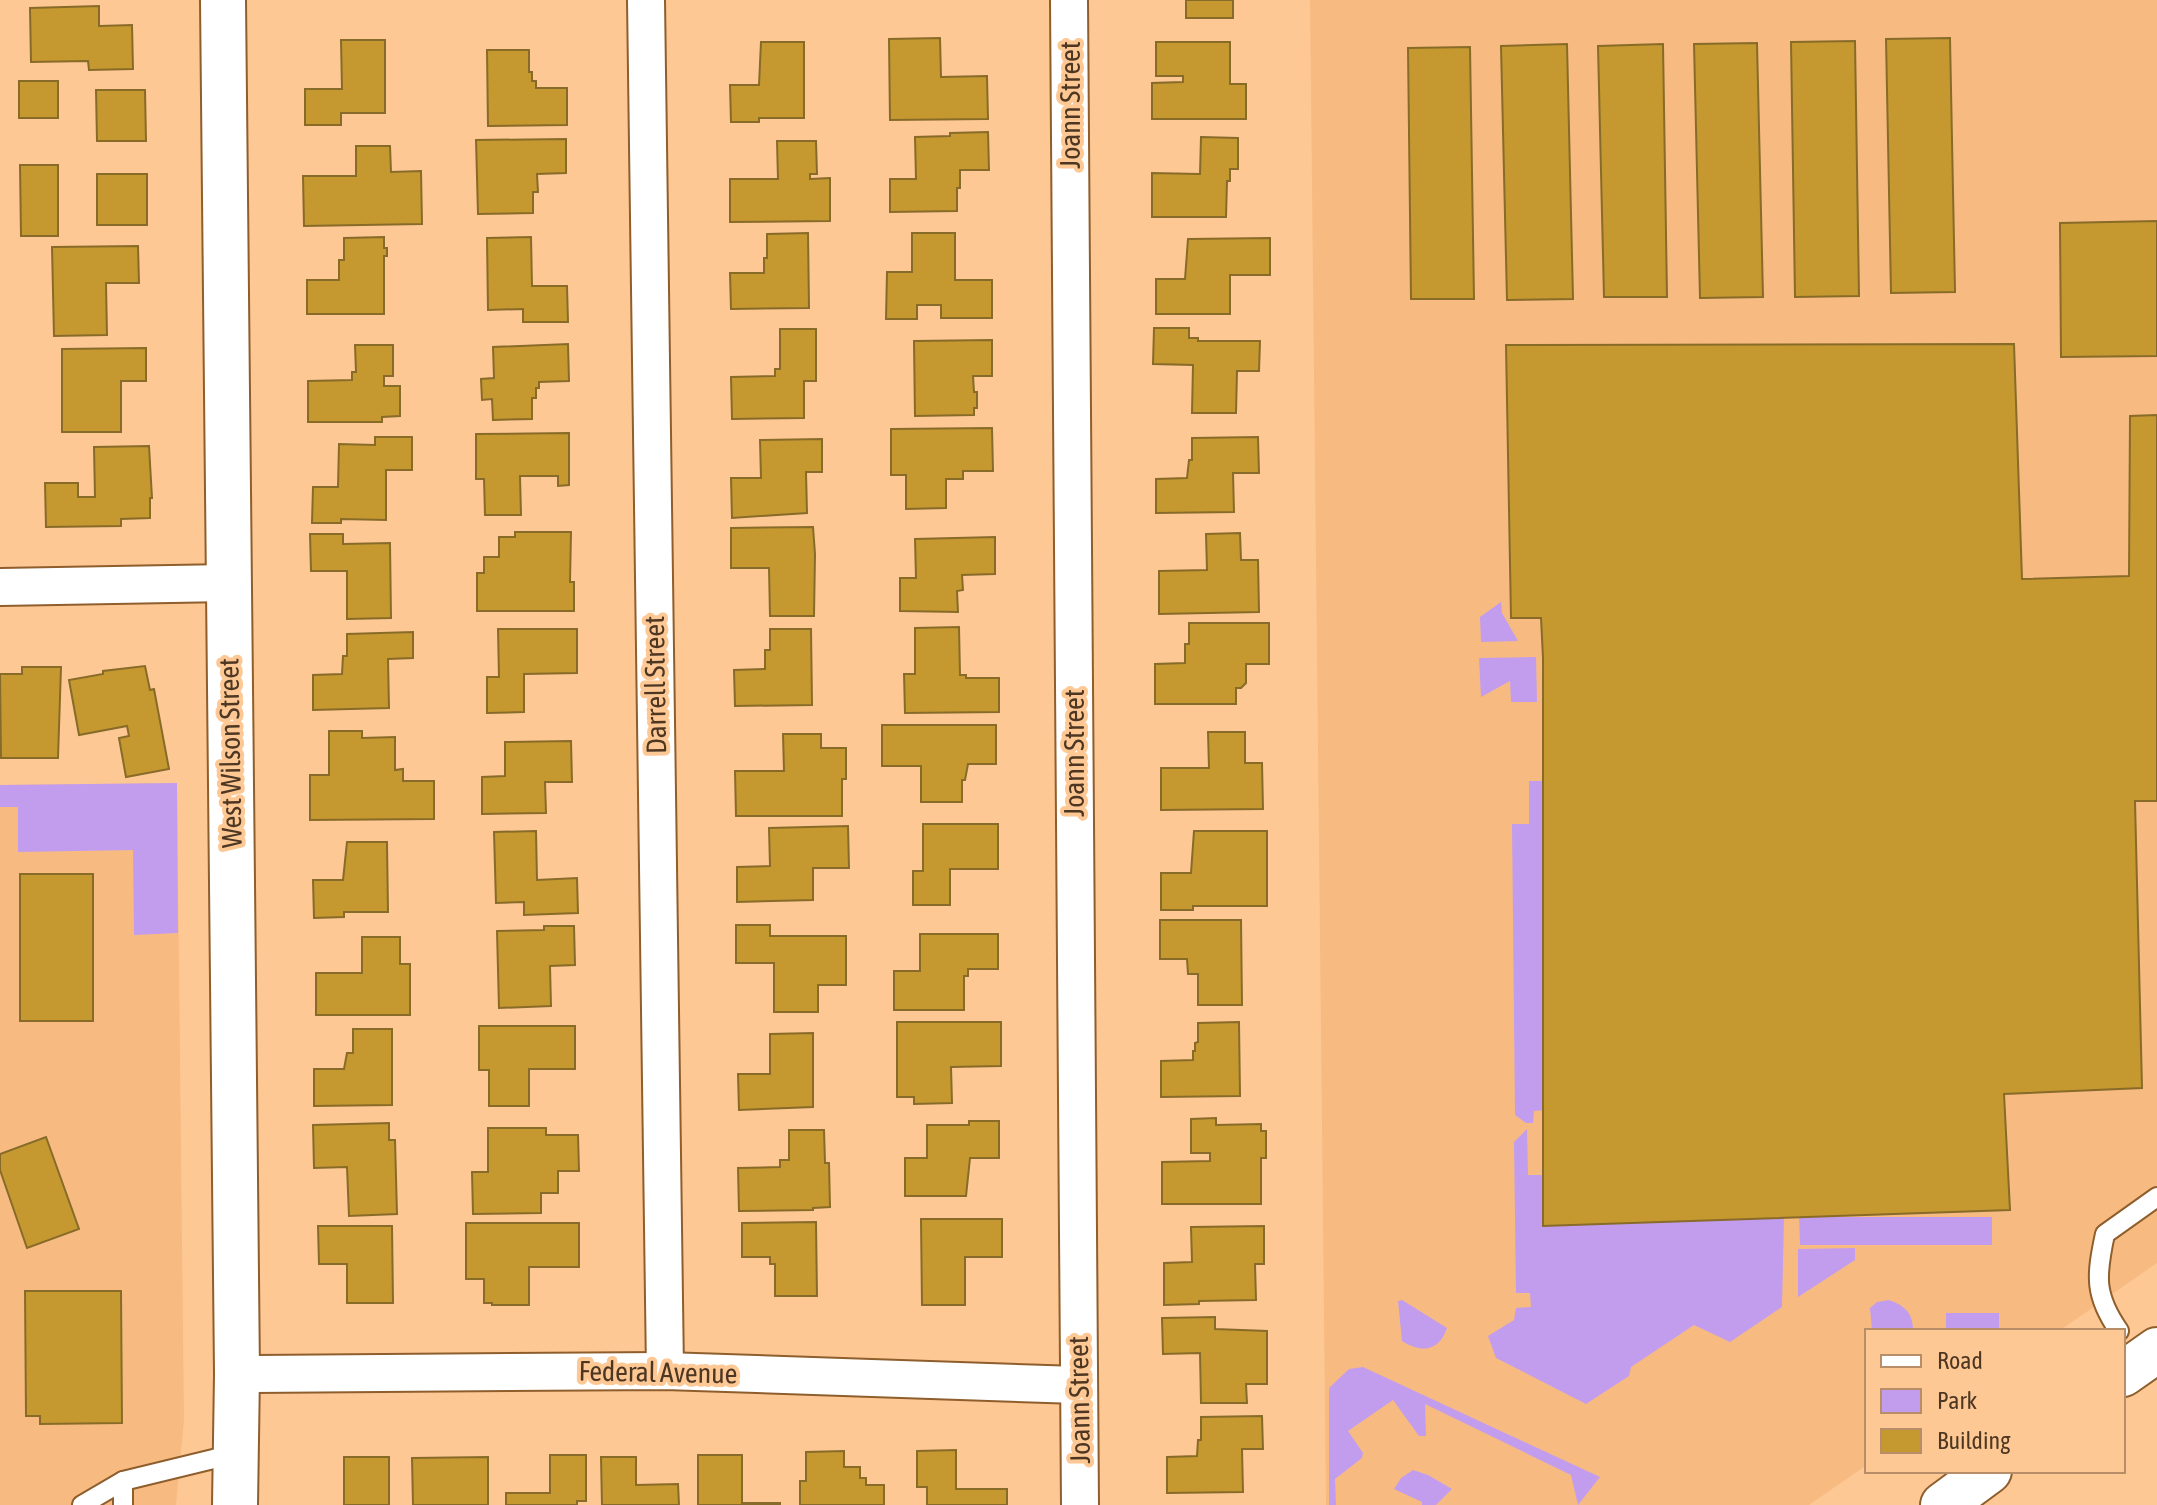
<svg xmlns="http://www.w3.org/2000/svg" width="2157" height="1505" font-family="'Asap Condensed',sans-serif">
<style>
.built{fill:#f7bb82}
.green{fill:#c29dee}
.building{fill:#c59930;stroke:#886b29;stroke-width:2}
.lines{fill:none;stroke-linecap:round;stroke-linejoin:round}
.lane-casing{stroke:#8e5e2c;stroke-width:22}
.street-casing{stroke:#8e5e2c;stroke-width:40}
.secondary-casing{stroke:#8e5e2c;stroke-width:48}
.lane{stroke:#fff;stroke-width:18}
.street{stroke:#fff;stroke-width:36}
.secondary{stroke:#fff;stroke-width:44}
.labels{text-anchor:middle;dominant-baseline:central;stroke-width:8;stroke-linejoin:round;paint-order:stroke}
.street-label{font-size:28px;fill:#4d3722;stroke:#fec895}
</style>
<rect width="100%" height="100%" fill="#fec895"/>
<g class="built">
<path d="M1310,0H2157V1263L2059,1331H1867V1465L1809,1505H1326Z"/>
<path d="M177,783L184,1420L176,1505H0V785Z"/>
</g>
<g class="green">
<path d="M1501,602L1502,613L1518,641L1481,642L1480,617Z"/>
<path d="M1536,657L1537,702H1511L1510,681L1481,697L1479,658Z"/>
<path d="M1529,781H1543L1546,1110L1534,1111L1533,1123H1526L1515,1115L1512,824H1529Z"/>
<path d="M177,783L178,933L134,935L133,850L18,852V807H0V785Z"/>
<path d="M1527,1129L1528,1175H1543L1784,1218L1782,1307L1730,1342L1694,1325L1631,1367L1629,1376L1586,1404L1496,1358L1488,1336L1514,1320L1516,1308L1531,1307L1530,1293H1516L1514,1142Z"/>
<path d="M1799,1217H1992V1245H1800Z"/>
<path d="M1855,1248V1260L1798,1297V1249Z"/>
<path d="M1402,1300L1447,1328C1439,1352 1421,1353 1402,1341L1398,1301Z"/>
<path d="M1889,1300C1905,1306 1913,1313 1913,1331H1872L1870,1308L1877,1302Z"/>
<rect x="1946" y="1313" width="53" height="18"/>
<path d="M1363,1367L1600,1477L1578,1505L1571,1475L1425,1404L1426,1436H1419L1393,1400L1348,1431L1363,1453L1362,1458L1335,1479L1336,1505H1329V1388L1349,1369Z"/>
<path d="M1413,1470L1428,1475L1452,1489L1436,1505H1422V1502L1394,1489L1401,1478Z"/>
</g>
<g class="building">
<rect x="1186" y="0" width="47" height="18"/>
<path d="M99,6V26L132,25L133,69L89,70L88,61L31,62L30,8Z"/>
<path d="M940,38L941,77L987,76L988,119L890,120L889,39Z"/>
<path d="M1950,38L1955,292L1891,293L1886,39Z"/>
<path d="M341,40H385V113H341V125H305V89H342Z"/>
<path d="M1855,41L1859,296L1795,297L1791,42Z"/>
<path d="M761,42H804V118H759V122H731L730,85H759Z"/>
<path d="M1156,42H1230V84H1246V119H1152V83L1183,82V76H1156Z"/>
<path d="M1757,43L1763,297L1700,298L1694,44Z"/>
<path d="M1567,44L1573,299L1507,300L1501,46Z"/>
<path d="M1663,44L1667,297H1604L1598,46Z"/>
<path d="M1470,47L1474,299H1411L1408,48Z"/>
<path d="M487,50H529V72H532V81H536V88H567V125L488,126Z"/>
<rect x="19" y="81" width="39" height="37"/>
<path d="M96,90H145L146,141H97Z"/>
<path d="M988,132L989,170H960V188H957V211L890,212V179H916L915,137L950,136V133Z"/>
<path d="M1201,137L1238,138V169H1230V181H1227L1226,217H1152V173L1200,174Z"/>
<path d="M566,139V173L537,174L538,192H533V213L478,214L476,140Z"/>
<path d="M777,141H816L817,174H810V179L830,178V221L730,222V179H778Z"/>
<path d="M356,146H390L391,172L421,171L422,224L304,226L303,176H356Z"/>
<path d="M20,165H58V236H21Z"/>
<rect x="97" y="174" width="50" height="51"/>
<path d="M2157,221V356L2061,357L2060,223Z"/>
<path d="M808,233L809,308L731,309L730,273H764V258H767V234Z"/>
<path d="M912,233H955V280H992V318H941V305H917V319H886L887,272H912Z"/>
<path d="M384,237V248H387V256H384V314H307V280H339V260H344V238Z"/>
<path d="M531,237L532,286H567L568,322H523V309L488,310L487,238Z"/>
<path d="M1270,238V275H1230V314H1156V279H1185L1188,239Z"/>
<path d="M138,246L139,283H106L107,335L54,336L52,247Z"/>
<path d="M1154,328H1189V338H1198V341H1260L1259,371H1237L1236,413H1192L1193,365L1153,364Z"/>
<path d="M780,329H816V381H804V418L732,419L731,377L775,376V369H780Z"/>
<path d="M992,340V376H973L974,392H977V408H974V415L915,416L914,341Z"/>
<path d="M568,344L569,381L539,382V388H536V398H532V419L493,420L492,399L482,400L481,379L494,378L493,347Z"/>
<path d="M2014,344L2022,579L2129,576L2130,416L2157,415V801H2135L2142,1088L2004,1094L2010,1210L1543,1226V658L1541,618H1511L1506,345Z"/>
<path d="M355,345H393V376H384V386H400V416L382,417V422H308V381L352,380V372H356Z"/>
<path d="M146,348V381H121V432H62V349Z"/>
<path d="M992,428L993,471H963V479H946V508L906,509V475H891V429Z"/>
<path d="M569,433V485L558,486V476H520L521,515H485L484,479H476V434Z"/>
<path d="M375,437H412V470H386V520L341,519V523H312L313,487H338L339,444L375,445Z"/>
<path d="M1258,437L1259,473H1233L1234,512L1156,513V479L1187,478L1189,460H1192V438Z"/>
<path d="M822,439V472H806L807,513L732,518L731,478H761L760,440Z"/>
<path d="M149,446L152,498H150V518L121,519V526L46,527L45,483H78V497H95L94,447Z"/>
<path d="M813,527L815,554L814,616H770L769,568H731V528Z"/>
<path d="M515,532H571L570,582H574V611H477V573H484V557H499V537H515Z"/>
<path d="M1240,533L1241,560H1258L1259,612L1159,614V571L1207,570L1206,534Z"/>
<path d="M310,534H343V544L390,543L391,618L347,619V571H311Z"/>
<path d="M995,537V574L962,575L963,590L957,591L958,612L900,611V578H916L915,539Z"/>
<path d="M1189,623H1269V664H1246V683L1241,688H1236V704H1155V664L1185,663V644H1189Z"/>
<path d="M959,627L960,675H966V678H999V712L905,713L904,674H915V628Z"/>
<path d="M498,629H577V673L524,674V712L487,713V677H499Z"/>
<path d="M770,629H811L812,705L735,706L734,670L765,669V650H770Z"/>
<path d="M413,632V658L388,659L389,708L313,710V675L342,674L343,656H347V634Z"/>
<path d="M145,666L150,690L154,689L169,769L126,777L119,738L129,736L127,726L79,735L69,680L103,674V671Z"/>
<path d="M22,667H61L58,758H1L0,674H22Z"/>
<path d="M882,725H996V764H968L965,780H962V802H921V766H882Z"/>
<path d="M329,731H362V738L395,737V770L403,769V781H434V819L310,820V775H329Z"/>
<path d="M1208,732H1245V763H1262L1263,809L1161,810V768H1209Z"/>
<path d="M783,734H821V748H846V779H842V816H736L735,771H784Z"/>
<path d="M571,741L572,782H545L546,813L482,814V777L505,776V742Z"/>
<path d="M923,824H998V869H950V905H913V871H923Z"/>
<path d="M848,826L849,868H813V900L737,902V867L770,866L769,828Z"/>
<path d="M536,831L537,880L577,878L578,913L524,915V902L496,903L494,832Z"/>
<path d="M1194,831H1267V906H1193V910H1161V873H1191Z"/>
<path d="M347,842H387L388,912H344V917L314,918L313,880H343Z"/>
<rect x="20" y="874" width="73" height="147"/>
<path d="M1160,920H1241L1242,1005H1198V974H1188L1187,959H1160Z"/>
<path d="M736,925H770V936H846V985H818V1012H774V963H736Z"/>
<path d="M544,926H574L575,965L550,966L551,1006L499,1008L497,931L544,930Z"/>
<path d="M920,934H998V969H968V976H964V1010H894V971H920Z"/>
<path d="M362,937H400V964H410V1015H316V973H362Z"/>
<path d="M897,1022H1001V1066L951,1067L952,1103L914,1104V1097H897Z"/>
<path d="M1239,1022L1240,1096L1161,1097V1061L1193,1060V1051H1195V1043L1198,1042V1023Z"/>
<path d="M479,1026H575V1069H529V1106H489V1070H479Z"/>
<path d="M353,1029H392V1105L314,1106V1069H344L347,1053H353Z"/>
<path d="M813,1033V1107L739,1110L738,1074H770V1034Z"/>
<path d="M1216,1118V1125L1261,1124V1131H1266V1158H1261V1204H1162V1162L1210,1161V1153H1191V1119Z"/>
<path d="M969,1121H999V1158H970L966,1196H905V1158H927V1125H969Z"/>
<path d="M389,1123V1140H395L397,1214L349,1216L347,1167L314,1168L313,1125Z"/>
<path d="M488,1128H546V1135H578L579,1171H558V1193H541V1213L473,1214L472,1172H488Z"/>
<path d="M789,1130H824L825,1163H829L830,1207L813,1208V1210L739,1211L738,1168L780,1167V1160H789Z"/>
<path d="M46,1137L79,1229L27,1248L0,1170V1154Z"/>
<path d="M921,1219H1002V1257H965V1305H922Z"/>
<path d="M816,1222L817,1296H775V1264H770V1257H742V1223Z"/>
<path d="M466,1223H579V1267H529V1305H492V1303H484V1279H466Z"/>
<path d="M318,1226H392L393,1303H347V1264H319Z"/>
<path d="M1264,1226V1264H1255L1256,1300L1199,1301V1304L1164,1305V1263L1192,1262L1191,1227Z"/>
<path d="M25,1291H121L122,1423L40,1424V1416H26Z"/>
<path d="M1215,1317V1329L1267,1331V1384H1246L1247,1403H1201L1200,1353L1163,1354L1162,1318Z"/>
<path d="M1262,1416L1263,1449H1242L1243,1492L1167,1493V1457L1197,1456L1198,1440H1201V1417Z"/>
<path d="M956,1450V1489H1007V1505H927V1487H917V1451Z"/>
<path d="M844,1451V1467H860V1478H866V1485H884V1505H800V1481H806V1452Z"/>
<path d="M550,1455H586V1501H577V1505H506V1493H550Z"/>
<path d="M698,1455H742V1503H780V1505H698Z"/>
<rect x="344" y="1457" width="45" height="48"/>
<path d="M488,1457V1505H413L412,1458Z"/>
<path d="M601,1457H636V1485L678,1484L679,1505H602Z"/>
</g>
<g class="lines">
<g class="lane-casing">
<g id="lane">
<path d="M2119,1331C2094,1295 2096,1276 2105,1234L2157,1197"/>
<path d="M82,1505L123,1481"/>
<path d="M123,1505V1481L234,1454"/>
</g>
</g>
<g class="street-casing">
<g id="street">
<path d="M646,0L665,1371"/>
<path d="M1069,0L1080,1505"/>
<path d="M0,587L228,583"/>
<path d="M237,1374L665,1371L1078,1385"/>
</g>
</g>
<g class="secondary-casing">
<g id="secondary">
<path d="M223,0L237,1374L235,1505"/>
<path d="M2123,1374L2157,1350"/>
<path d="M1943,1505L1989,1471"/>
</g>
</g>
<use href="#lane" class="lane"/>
<use href="#street" class="street"/>
<use href="#secondary" class="secondary"/>
</g>
<g class="labels">
<g class="street-label">
<text transform="translate(1070 105) rotate(-90)">Joann Street</text>
<text transform="translate(655 685) rotate(-91)">Darrell Street</text>
<text transform="translate(230 753) rotate(-91)">West Wilson Street</text>
<text transform="translate(1074 753) rotate(-90)">Joann Street</text>
<text transform="translate(658 1372) rotate(1)">Federal Avenue</text>
<text transform="translate(1079 1400) rotate(-91)">Joann Street</text>
</g>
</g>
<rect x="1865" y="1329" width="260" height="144" fill="#fec895" stroke="#b78e67" stroke-width="2"/>
<rect x="1881" y="1355" width="40" height="12" fill="#ffffff" stroke="#b78e67" stroke-width="2"/>
<text x="1937" y="1369" font-size="24" fill="#4d3722">Road</text>
<rect x="1881" y="1389" width="40" height="24" fill="#c29dee" stroke="#b78e67" stroke-width="2"/>
<text x="1937" y="1409" font-size="24" fill="#4d3722">Park</text>
<rect x="1881" y="1429" width="40" height="24" fill="#c59930" stroke="#b78e67" stroke-width="2"/>
<text x="1937" y="1449" font-size="24" fill="#4d3722">Building</text>
</svg>
